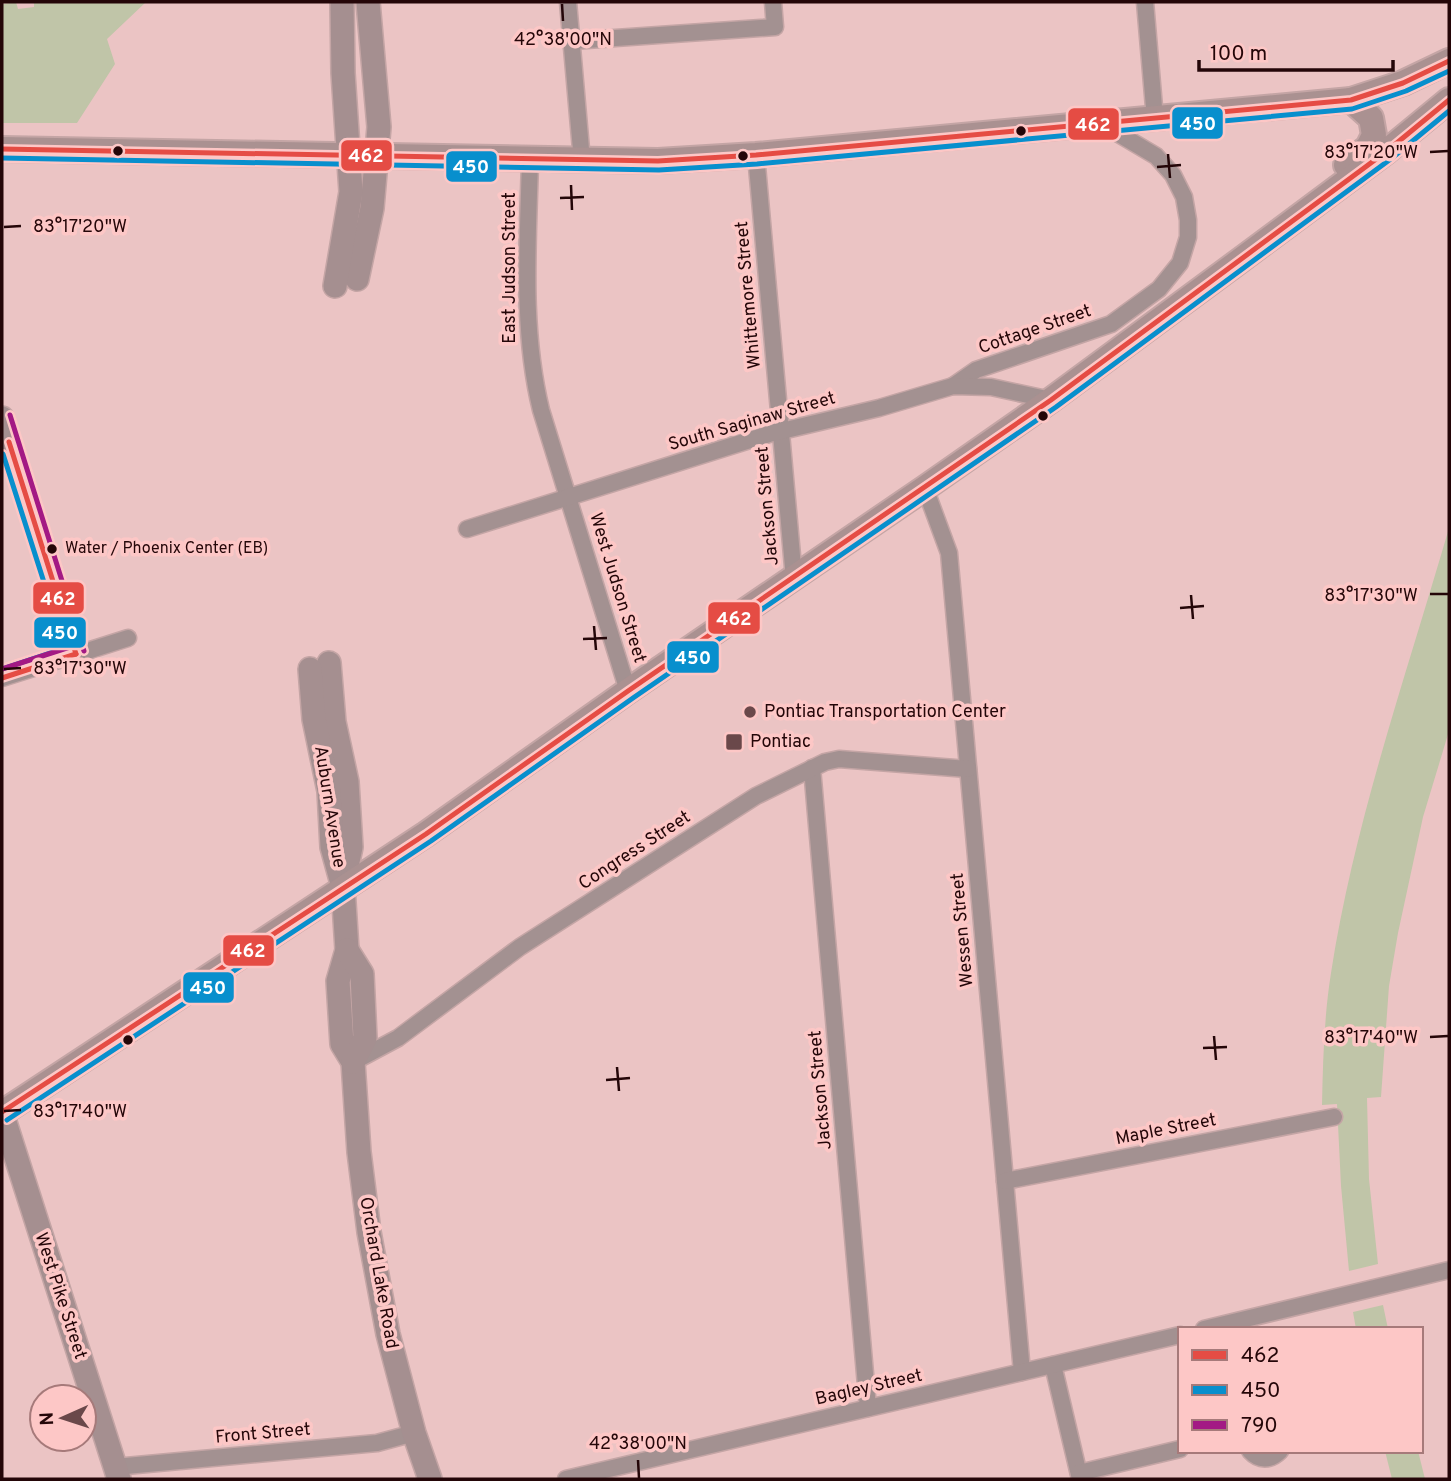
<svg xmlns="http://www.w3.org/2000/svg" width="1451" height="1481" font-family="Overpass,sans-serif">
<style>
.green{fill:#c0c5a8}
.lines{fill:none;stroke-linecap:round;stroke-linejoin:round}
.street-casing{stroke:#c4a5a5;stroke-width:19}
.secondary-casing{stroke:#c4a5a5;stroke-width:26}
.primary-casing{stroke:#c4a5a5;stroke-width:28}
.street{stroke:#a39191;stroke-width:16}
.secondary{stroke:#a58f90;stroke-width:23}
.primary{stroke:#aa9191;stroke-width:24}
.bus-1-casing{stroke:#fdc7c6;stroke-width:10}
.bus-2-casing{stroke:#fdc7c6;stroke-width:10}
.bus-3-casing{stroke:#fdc7c6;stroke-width:10}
.bus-1{stroke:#e54c44;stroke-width:5}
.bus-2{stroke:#088fcd;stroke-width:5}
.bus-3{stroke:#a31984;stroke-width:5}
.ticks{fill:none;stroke:#240608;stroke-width:2.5}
.bus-dot{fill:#240608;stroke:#fdc7c6;stroke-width:2.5}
.poi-dot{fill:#6a484a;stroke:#fdc7c6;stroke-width:2.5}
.labels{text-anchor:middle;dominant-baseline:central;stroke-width:7;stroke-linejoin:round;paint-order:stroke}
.bus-label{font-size:16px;fill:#240608;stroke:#fdc7c6;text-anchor:start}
.street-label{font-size:18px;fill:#240608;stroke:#fdc7c6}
.poi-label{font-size:18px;fill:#240608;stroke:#fdc7c6;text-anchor:start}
.ticks-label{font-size:18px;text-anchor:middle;fill:#240608;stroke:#fdc7c6;stroke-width:7;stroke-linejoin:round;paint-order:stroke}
.line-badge{stroke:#fdc7c6;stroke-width:2.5}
.badge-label{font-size:19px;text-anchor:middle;font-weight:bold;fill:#fff}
</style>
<rect width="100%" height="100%" fill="#ebc4c4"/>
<g class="green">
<path d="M2,2L3,4L16,2L18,9L34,7V2H146L107,39L115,64L77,123H2Z"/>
<path d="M1449,528V731L1423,817L1398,933L1389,986L1381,1097L1367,1098L1369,1179L1378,1264L1349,1271L1341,1186L1337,1104L1322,1105C1323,1061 1324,1017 1331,973C1354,823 1407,673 1449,528Z"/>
<path d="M1383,1305L1388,1329H1356L1353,1312Z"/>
<path d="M1385,1451H1418L1425,1479H1392Z"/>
</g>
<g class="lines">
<g class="street-casing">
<g id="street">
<path d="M568,2L582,161"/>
<path d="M1145,2L1155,119"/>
<path d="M572,41L775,27L773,2"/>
<path d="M756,155L794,578"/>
<path d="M530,160C528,244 521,328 541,410L628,691"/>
<path d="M953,386L976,370L1111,324L1159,289L1180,263L1188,237V220L1184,197L1173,175L1156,156L1102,124"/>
<path d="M9,442L76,654"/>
<path d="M925,488L949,553L1022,1372"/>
<path d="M467,529L769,434L879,408L953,386L991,387L1051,400"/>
<path d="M2,678L128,638"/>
<path d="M812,768L868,1408"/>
<path d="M353,1062L398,1038L520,947L756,796L825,762L839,759L968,769"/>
<path d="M1005,1181L1334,1117"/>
<path d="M1204,1329L1449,1270"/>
<path d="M1053,1365L1080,1479"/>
<path d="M1250,1451C1259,1461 1270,1461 1280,1451"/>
<path d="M115,1467L377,1443L414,1433"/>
<path d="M1079,1473L1180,1449"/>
<path d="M566,1479L1180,1335"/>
</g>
</g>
<g class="secondary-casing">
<g id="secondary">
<path d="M357,279L372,208L379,127L368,2"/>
<path d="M335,286L351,192L343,73L342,2"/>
<path d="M2,418L9,442L2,445"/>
<path d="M329,663L334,722L347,782L351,847L344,880"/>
<path d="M310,669L314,719L329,791L332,847L343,887L347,950L338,981L342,1044L353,1062L359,1152L369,1232L388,1334L414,1433L430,1479"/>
<path d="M347,950L362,974L365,1038L353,1062"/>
<path d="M2,1113L119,1479"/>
</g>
</g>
<g class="primary-casing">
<g id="primary">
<path d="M2,149L658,161L756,155L1351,100L1403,83L1449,61"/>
<path d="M1346,165L1368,147L1374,135L1371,118L1351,100"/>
<path d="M2,1113L426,834L628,691L925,488L1051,400L1242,259L1387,151L1449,100"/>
</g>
</g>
<use href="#street" class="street"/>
<use href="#secondary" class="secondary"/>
<use href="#primary" class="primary"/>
<g class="bus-1-casing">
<g id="bus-1">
<path d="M2,149L658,161L756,155L1351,100L1403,83L1449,61"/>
<path d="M9,442L76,654"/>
<path d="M2,678L76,654"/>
<path d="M2,1112L426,834L628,691L1051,400L1387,151L1449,100"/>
</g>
</g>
<g class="bus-2-casing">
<g id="bus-2">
<path d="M2,158L659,170L757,164L1352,109L1406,91L1449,71"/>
<path d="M2,669L65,648L3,454"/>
<path d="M7,1120L431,841L633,698L1056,407L1392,158L1449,111"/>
</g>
</g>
<g class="bus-3-casing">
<g id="bus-3">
<path d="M10,415L84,651"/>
<path d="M2,669L73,646"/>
</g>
</g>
<use href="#bus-1" class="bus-1"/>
<use href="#bus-2" class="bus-2"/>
<use href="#bus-3" class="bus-3"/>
</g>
<path class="ticks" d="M562,4L563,21M1430,152L1448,151M1168,154L1170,178M1157,167L1181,165M571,185L572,210M560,198L584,197M4,227L21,226M1430,594H1448M1191,595L1193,619M1180,608L1204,606M594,626L596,650M583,639L607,638M4,669L21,668M1214,1036L1216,1060M1430,1037L1448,1036M1203,1048L1227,1047M617,1067L619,1091M606,1080L630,1078M4,1111L21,1110M638,1460L639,1478"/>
<g class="bus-dot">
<circle cx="1021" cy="131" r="6"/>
<circle cx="118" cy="151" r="6"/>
<circle cx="743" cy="156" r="6"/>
<circle cx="1043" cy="416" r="6"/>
<circle cx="52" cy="549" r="6"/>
<circle cx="128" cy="1040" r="6"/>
</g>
<g class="poi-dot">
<circle cx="750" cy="712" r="7"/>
<rect x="725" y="733" width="18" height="18" rx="3.5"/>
</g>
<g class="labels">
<g class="bus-label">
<text x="65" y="549">Water / Phoenix Center (EB)</text>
</g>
<g class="street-label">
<text transform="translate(510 268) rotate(-90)">East Judson Street</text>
<text transform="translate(749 295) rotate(-95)">Whittemore Street</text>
<text transform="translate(1035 330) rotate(-19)">Cottage Street</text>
<text transform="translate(752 422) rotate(-16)">South Saginaw Street</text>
<text transform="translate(768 506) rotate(-95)">Jackson Street</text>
<text transform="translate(617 588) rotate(73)">West Judson Street</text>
<text transform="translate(329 807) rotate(81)">Auburn Avenue</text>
<text transform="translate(635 851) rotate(-33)">Congress Street</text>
<text transform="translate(963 930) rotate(-95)">Wessen Street</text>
<text transform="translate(821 1090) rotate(-95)">Jackson Street</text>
<text transform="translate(1166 1130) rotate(-11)">Maple Street</text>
<text transform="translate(378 1273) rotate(80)">Orchard Lake Road</text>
<text transform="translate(60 1296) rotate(72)">West Pike Street</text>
<text transform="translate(869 1388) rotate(-13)">Bagley Street</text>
<text transform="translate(263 1434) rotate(-5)">Front Street</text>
</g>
<g class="poi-label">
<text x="764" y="712">Pontiac Transportation Center</text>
<text x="750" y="742">Pontiac</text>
</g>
</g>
<g class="ticks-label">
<text x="563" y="45">42°38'00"N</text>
<text x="1371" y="158">83°17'20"W</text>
<text x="80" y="232">83°17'20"W</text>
<text x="1371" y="601">83°17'30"W</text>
<text x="80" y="674">83°17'30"W</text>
<text x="1371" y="1043">83°17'40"W</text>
<text x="80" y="1117">83°17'40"W</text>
<text x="638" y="1449">42°38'00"N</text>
</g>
<g class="line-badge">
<rect x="1171" y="106" width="53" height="34" rx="7" fill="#088fcd"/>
<rect x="1067" y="107" width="53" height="34" rx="7" fill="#e54c44"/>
<rect x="340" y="139" width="53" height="33" rx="7" fill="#e54c44"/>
<rect x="445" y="150" width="53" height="33" rx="7" fill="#088fcd"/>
<rect x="32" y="581" width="53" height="34" rx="7" fill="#e54c44"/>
<rect x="707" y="601" width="54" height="34" rx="7" fill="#e54c44"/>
<rect x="33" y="616" width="54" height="33" rx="7" fill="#088fcd"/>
<rect x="666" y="640" width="54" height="34" rx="7" fill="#088fcd"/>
<rect x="222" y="934" width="53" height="33" rx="7" fill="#e54c44"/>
<rect x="182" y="971" width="53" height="33" rx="7" fill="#088fcd"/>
</g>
<g class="badge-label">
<text x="1198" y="130">450</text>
<text x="1093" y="131">462</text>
<text x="366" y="162">462</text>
<text x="471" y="173">450</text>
<text x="58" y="605">462</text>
<text x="734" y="625">462</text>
<text x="60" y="639">450</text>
<text x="693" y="664">450</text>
<text x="248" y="957">462</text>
<text x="208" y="994">450</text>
</g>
<rect width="1451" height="1481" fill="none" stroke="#240608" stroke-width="7"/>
<rect x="1178" y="1327" width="245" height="126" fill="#fdc7c6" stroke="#a67a7a" stroke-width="2"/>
<rect x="1192" y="1350" width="35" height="10" fill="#e54c44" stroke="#a67a7a" stroke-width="2"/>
<text x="1241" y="1362" font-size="21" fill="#240608">462</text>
<rect x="1192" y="1385" width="35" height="10" fill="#088fcd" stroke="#a67a7a" stroke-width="2"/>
<text x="1241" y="1397" font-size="21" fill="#240608">450</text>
<rect x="1192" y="1420" width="35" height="10" fill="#a31984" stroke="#a67a7a" stroke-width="2"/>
<text x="1241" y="1432" font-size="21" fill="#240608">790</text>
<g transform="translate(63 1418) rotate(267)"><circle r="33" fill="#fdc7c6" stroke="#a67a7a" stroke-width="2"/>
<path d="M0-5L12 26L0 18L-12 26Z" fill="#6a484a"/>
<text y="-10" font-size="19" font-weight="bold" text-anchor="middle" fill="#240608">N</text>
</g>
<path d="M1199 60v10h194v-10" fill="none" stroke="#240608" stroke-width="3.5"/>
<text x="1210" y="60" font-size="21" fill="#240608" stroke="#fdc7c6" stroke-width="5" paint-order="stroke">100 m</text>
</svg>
